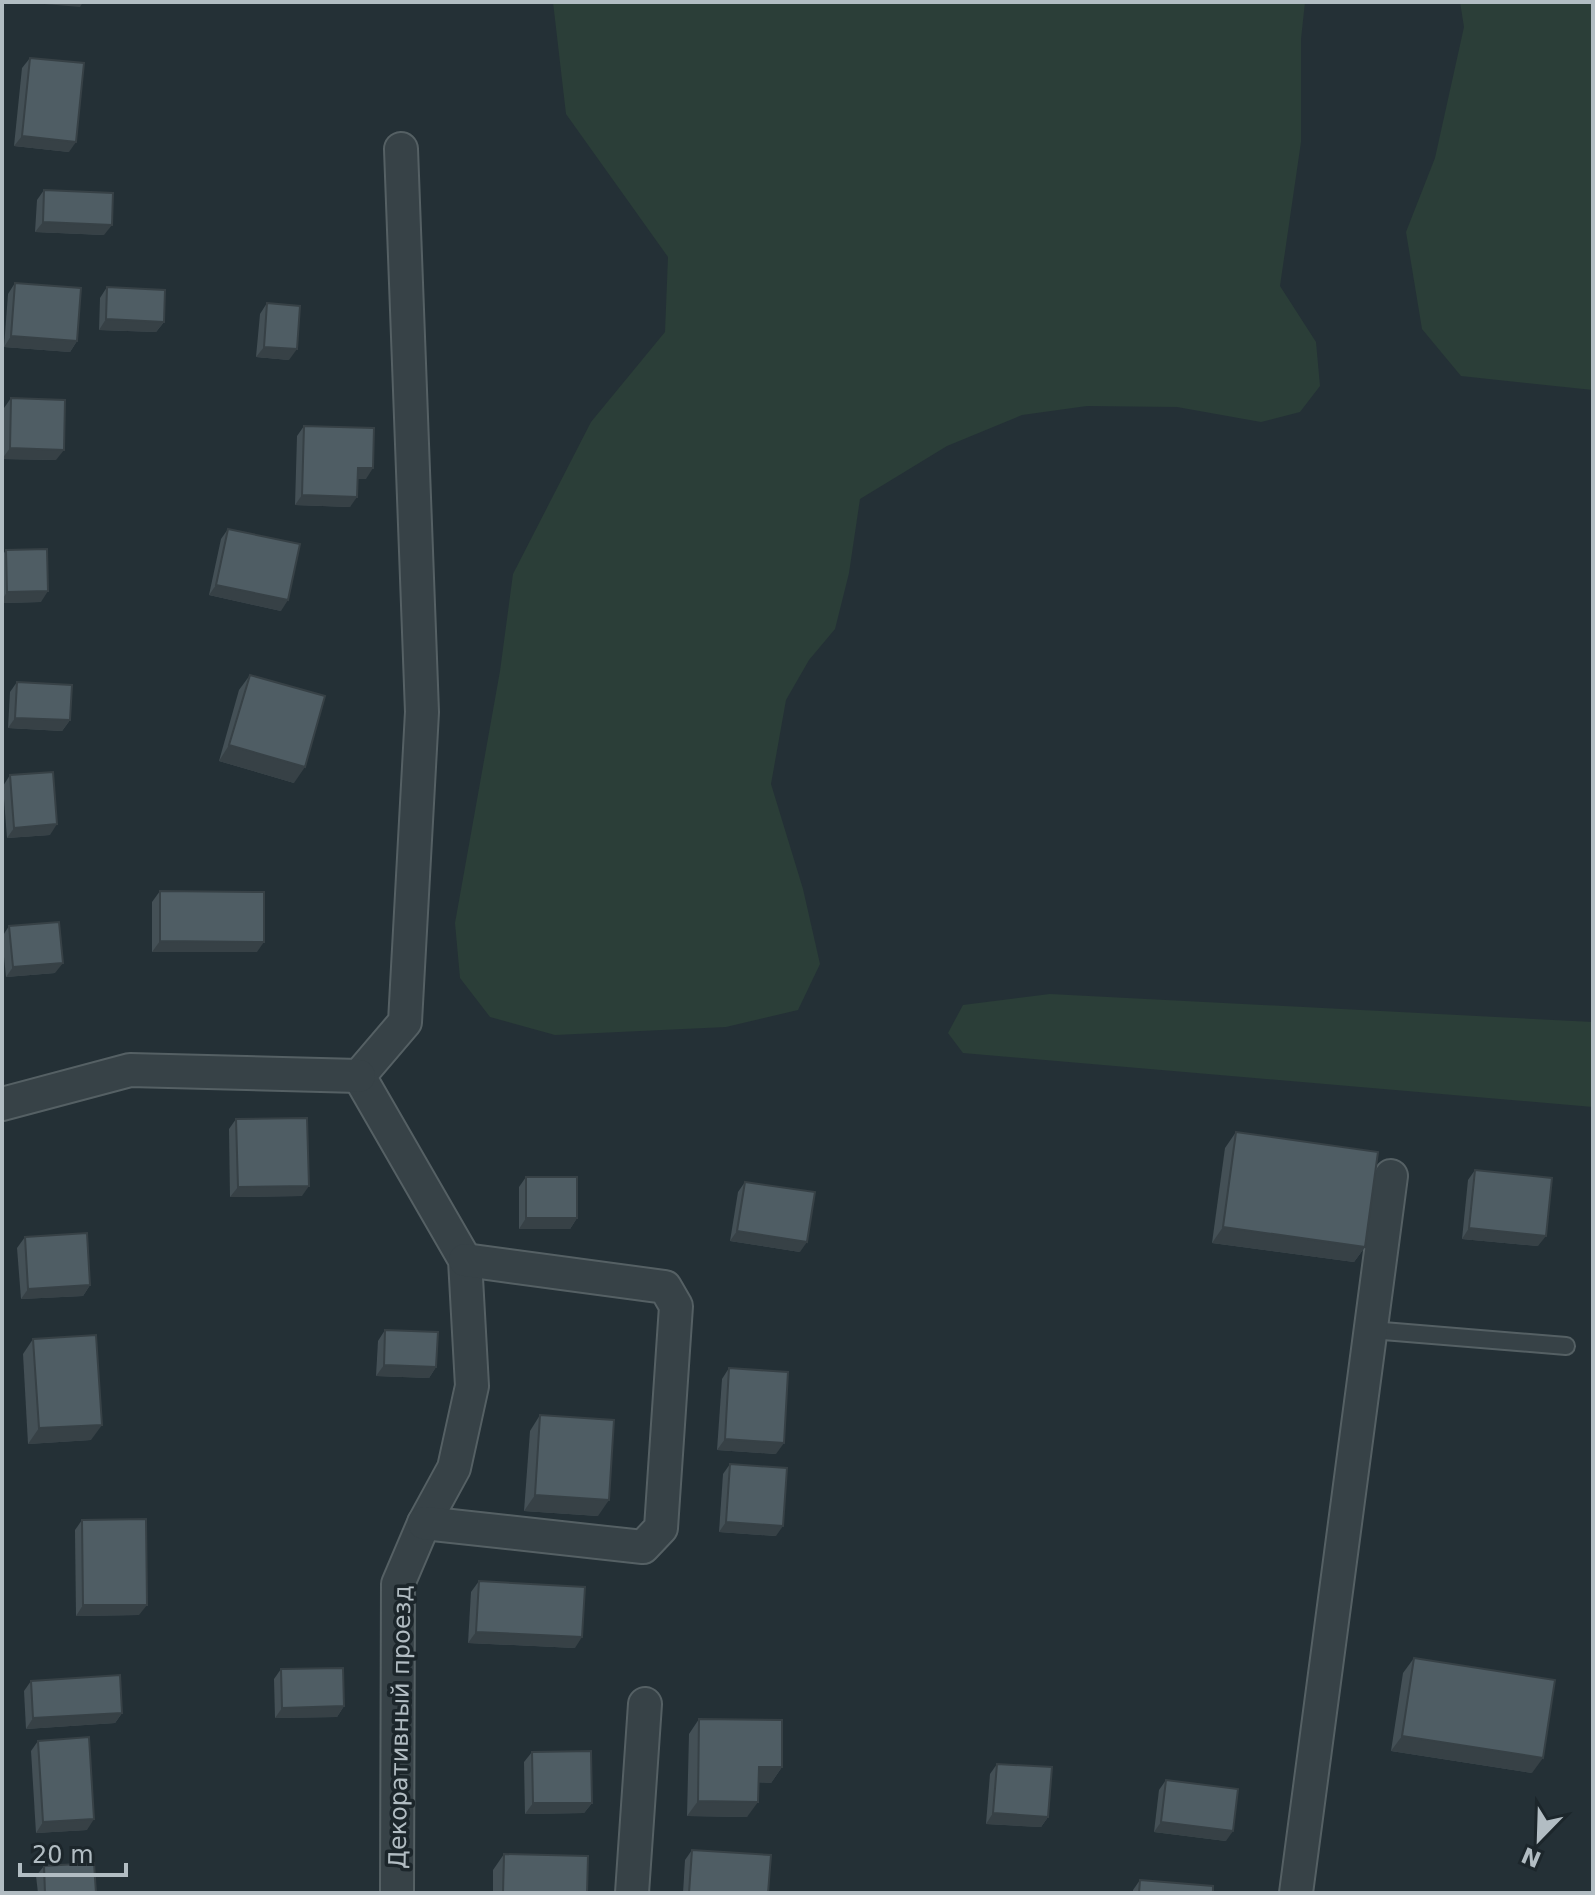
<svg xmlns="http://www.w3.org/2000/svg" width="1595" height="1895" font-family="'DejaVu Sans',sans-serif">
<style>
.green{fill:#2b3e38}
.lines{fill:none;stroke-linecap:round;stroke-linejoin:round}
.lane-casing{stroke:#556064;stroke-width:20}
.street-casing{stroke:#556064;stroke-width:36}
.lane{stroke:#374247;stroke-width:16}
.street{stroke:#374247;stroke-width:32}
.wall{fill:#445056}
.shaded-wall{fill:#374146}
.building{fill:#4f5d64;stroke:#374146;stroke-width:2}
.labels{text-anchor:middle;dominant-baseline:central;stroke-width:7;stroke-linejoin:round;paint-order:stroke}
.street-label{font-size:24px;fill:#b2bdc3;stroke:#1c262b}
</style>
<rect width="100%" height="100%" fill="#243036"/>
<g class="green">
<path d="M553,2H1305L1301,39V142L1280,286L1316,342L1320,386L1300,412L1261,422L1177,407L1087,406L1022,415L947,446L860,499L849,573L835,629L809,660L786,700L771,784L803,889L820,964L798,1010L726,1027L555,1035L490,1017L460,978L455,923L500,671L513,574L591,422L665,332L668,257L566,114Z"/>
<path d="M1460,2H1593V390L1461,376L1422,329L1406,232L1435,158L1464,27Z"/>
<path d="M1050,994L1593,1022V1107L963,1053L948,1033L963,1005Z"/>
</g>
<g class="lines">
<g class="lane-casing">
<path id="lane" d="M1371,1330L1566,1346"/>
</g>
<g class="street-casing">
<g id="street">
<path d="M359,1076L405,1022L422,712L401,149"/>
<path d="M359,1076L465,1260L472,1386L454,1468L424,1523L398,1584L397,1893"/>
<path d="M2,1104L130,1070L359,1076"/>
<path d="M424,1523L643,1547L661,1528L676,1306L665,1287L465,1260"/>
<path d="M632,1893L645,1704"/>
<path d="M1296,1893L1391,1176"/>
</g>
</g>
<use href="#lane" class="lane"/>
<use href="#street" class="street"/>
</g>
<g class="wall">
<path d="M30,58L69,152L14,146L22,68Z"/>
<path d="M44,190L104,235L35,232L37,200Z"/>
<path d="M15,283L77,341L70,352L4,347L8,294Z"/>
<path d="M107,287L164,322L156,332L99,330L100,298Z"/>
<path d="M267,303L289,360L256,357L260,314Z"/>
<path d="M11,398L56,460L2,459L4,408Z"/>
<path d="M304,426L366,479H358L350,507L295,505L297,436Z"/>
<path d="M228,529L281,611L209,595L221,539Z"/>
<path d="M6,550L41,602L2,603V556Z"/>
<path d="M250,675L294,783L219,761L239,690Z"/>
<path d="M17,682L70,720L62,731L8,728L10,692Z"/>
<path d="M10,775L50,835L7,838L3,786Z"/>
<path d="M160,891L257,952H152V902Z"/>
<path d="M9,926L55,973L6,977L2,937Z"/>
<path d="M236,1119L302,1196L230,1197L229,1129Z"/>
<path d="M1236,1132L1365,1247L1354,1262L1212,1243L1225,1148Z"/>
<path d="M1475,1170L1538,1246L1462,1239L1468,1180Z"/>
<path d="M526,1177L577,1218L570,1229H519V1187Z"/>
<path d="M745,1182L800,1252L730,1241L738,1192Z"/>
<path d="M25,1237L90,1285L83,1296L21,1299L17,1248Z"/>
<path d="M385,1330L436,1367L429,1378L376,1376L378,1341Z"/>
<path d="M33,1339L91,1440L28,1444L23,1354Z"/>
<path d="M729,1368L776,1454L717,1450L722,1379Z"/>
<path d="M540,1415L598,1516L524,1511L530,1431Z"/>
<path d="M730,1464L776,1536L719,1532L723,1474Z"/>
<path d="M82,1520L139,1615L76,1616L75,1530Z"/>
<path d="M479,1581L575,1648L468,1643L471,1592Z"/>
<path d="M1414,1658L1532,1773L1391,1751L1403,1673Z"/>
<path d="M281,1669L344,1706L337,1717L275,1718L274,1679Z"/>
<path d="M31,1681L122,1713L115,1723L26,1729L24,1691Z"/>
<path d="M699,1719L782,1767L771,1783L758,1782L747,1817L687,1816L689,1734Z"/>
<path d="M38,1741L87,1830L36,1833L31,1751Z"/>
<path d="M532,1752L592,1803L584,1813L525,1814L524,1762Z"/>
<path d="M997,1764L1048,1817L1041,1827L986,1824L990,1774Z"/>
<path d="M1166,1780L1226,1841L1154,1832L1159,1790Z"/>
<path d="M692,1850L768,1893H683L685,1860Z"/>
<path d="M504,1854L587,1893H493V1870Z"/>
<path d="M44,1866L96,1893H38L36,1876Z"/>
<path d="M1140,1880L1213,1893H1133V1890Z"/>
</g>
<g class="shaded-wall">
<path d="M21,2H83L80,7Z"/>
<path d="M22,136L76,142L69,152L14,146Z"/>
<path d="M43,222L112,225L104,235L35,232Z"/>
<path d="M106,319L164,322L156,332L99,330Z"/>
<path d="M11,336L77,341L70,352L4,347Z"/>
<path d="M264,347L297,349L289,360L256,357Z"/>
<path d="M10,448L64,450L56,460L2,459Z"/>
<path d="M358,468H373L366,479H351Z"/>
<path d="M302,495L357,497L350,507L295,505Z"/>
<path d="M216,585L288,600L281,611L209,595Z"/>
<path d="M48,591L41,602L2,603V600L7,592Z"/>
<path d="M15,718L70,720L62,731L8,728Z"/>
<path d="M229,745L305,767L294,783L219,761Z"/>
<path d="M57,824L50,835L7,838L14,828Z"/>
<path d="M160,941L264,942L257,952H152Z"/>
<path d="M63,963L55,973L6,977L13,967Z"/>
<path d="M309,1186L302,1196L230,1197L238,1187Z"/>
<path d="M526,1218H577L570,1229H519Z"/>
<path d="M1223,1227L1365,1247L1354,1262L1212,1243Z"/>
<path d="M1469,1228L1546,1236L1538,1246L1462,1239Z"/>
<path d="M737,1231L807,1242L800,1252L730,1241Z"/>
<path d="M90,1285L83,1296L21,1299L28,1289Z"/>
<path d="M384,1365L436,1367L429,1378L376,1376Z"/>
<path d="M102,1425L91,1440L28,1444L39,1428Z"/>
<path d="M725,1439L784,1443L776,1454L717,1450Z"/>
<path d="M535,1495L609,1500L598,1516L524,1511Z"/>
<path d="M726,1522L783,1526L776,1536L719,1532Z"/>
<path d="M83,1605H147L139,1615L76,1616Z"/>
<path d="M476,1632L582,1637L575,1648L468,1643Z"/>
<path d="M344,1706L337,1717L275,1718L282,1708Z"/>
<path d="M122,1713L115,1723L26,1729L33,1718Z"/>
<path d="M1402,1736L1543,1758L1532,1773L1391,1751Z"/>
<path d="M759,1767H782L771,1783L748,1782Z"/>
<path d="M698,1801L758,1802L747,1817L687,1816Z"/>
<path d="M533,1803H592L584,1813L525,1814Z"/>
<path d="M993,1813L1048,1817L1041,1827L986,1824Z"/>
<path d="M94,1819L87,1830L36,1833L43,1822Z"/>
<path d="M1161,1822L1233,1831L1226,1841L1154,1832Z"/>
</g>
<g class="building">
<path d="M30,58L84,63L76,142L22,136Z"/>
<path d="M44,190L113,193L112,225L43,222Z"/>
<path d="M15,283L81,288L77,341L11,336Z"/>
<path d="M107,287L165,290L164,322L106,319Z"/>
<path d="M267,303L300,306L297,349L264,347Z"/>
<path d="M11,398L65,400L64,450L10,448Z"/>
<path d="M304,426L374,428L373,468H358L357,497L302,495Z"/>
<path d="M228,529L300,544L288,600L216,585Z"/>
<path d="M47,549L48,591L7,592L6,550Z"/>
<path d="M250,675L325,696L305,767L229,745Z"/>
<path d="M17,682L72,685L70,720L15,718Z"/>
<path d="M53,772L57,824L14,828L10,775Z"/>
<path d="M160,891L264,892V942L160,941Z"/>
<path d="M59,922L63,963L13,967L9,926Z"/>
<path d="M307,1118L309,1186L238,1187L236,1119Z"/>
<path d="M1236,1132L1378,1152L1365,1247L1223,1227Z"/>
<path d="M1475,1170L1552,1178L1546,1236L1469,1228Z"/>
<rect x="526" y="1177" width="51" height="41"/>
<path d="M745,1182L815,1192L807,1242L737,1231Z"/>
<path d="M87,1233L90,1285L28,1289L25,1237Z"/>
<path d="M385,1330L438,1332L436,1367L384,1365Z"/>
<path d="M96,1335L102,1425L39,1428L33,1339Z"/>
<path d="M729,1368L788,1372L784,1443L725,1439Z"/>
<path d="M540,1415L614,1420L609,1500L535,1495Z"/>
<path d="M730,1464L787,1468L783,1526L726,1522Z"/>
<path d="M146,1519L147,1605H83L82,1520Z"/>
<path d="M479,1581L585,1587L582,1637L476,1632Z"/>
<path d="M1414,1658L1555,1680L1543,1758L1402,1736Z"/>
<path d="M343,1668L344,1706L282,1708L281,1669Z"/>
<path d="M120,1675L122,1713L33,1718L31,1681Z"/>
<path d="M699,1719L782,1720V1767H759L758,1802L698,1801Z"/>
<path d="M89,1737L94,1819L43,1822L38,1741Z"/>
<path d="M591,1751L592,1803H533L532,1752Z"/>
<path d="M997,1764L1052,1767L1048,1817L993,1813Z"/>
<path d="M1166,1780L1238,1789L1233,1831L1161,1822Z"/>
<path d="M692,1850L771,1855L768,1893H689Z"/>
<path d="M504,1854L588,1856L587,1893H503Z"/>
<path d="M94,1863L96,1893H45L44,1866Z"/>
<path d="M1140,1880L1213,1886V1893H1139Z"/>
</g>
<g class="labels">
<g class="street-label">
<text transform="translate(400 1727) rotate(-89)">Декоративный проезд</text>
</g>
</g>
<rect width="1595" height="1895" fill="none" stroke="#b2bdc3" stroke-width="8"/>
<g transform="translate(1539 1839) rotate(203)" stroke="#1c262b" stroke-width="6" paint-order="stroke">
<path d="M0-6L14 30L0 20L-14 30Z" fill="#b2bdc3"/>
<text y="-12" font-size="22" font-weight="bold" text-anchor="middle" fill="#b2bdc3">N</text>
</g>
<path d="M20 1863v12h106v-12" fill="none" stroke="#b2bdc3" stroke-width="4"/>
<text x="32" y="1863" font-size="24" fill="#b2bdc3" stroke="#1c262b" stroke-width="6" paint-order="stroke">20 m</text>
</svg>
